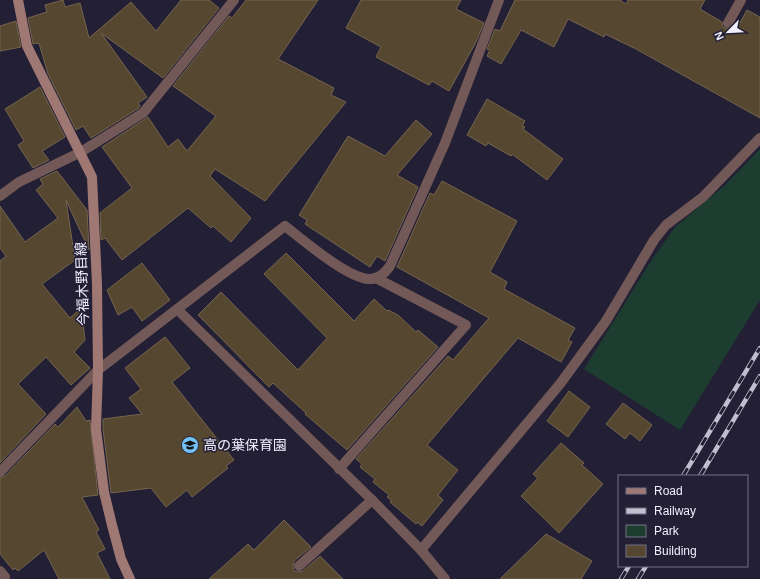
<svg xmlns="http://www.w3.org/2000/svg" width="760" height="579" font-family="Helvetica,'Noto Sans JP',sans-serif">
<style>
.green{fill:#1c3d2f}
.building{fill:#554730;stroke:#75654e}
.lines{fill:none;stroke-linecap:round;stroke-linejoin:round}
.lane{stroke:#725957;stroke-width:10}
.street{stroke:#725957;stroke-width:10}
.secondary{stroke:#9f7874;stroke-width:10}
.rail-casing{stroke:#c1bfcf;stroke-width:4.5}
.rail{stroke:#231f34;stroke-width:3;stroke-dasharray:9;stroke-linecap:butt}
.labels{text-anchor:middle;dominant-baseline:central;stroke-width:3;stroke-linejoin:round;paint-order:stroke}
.street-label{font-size:14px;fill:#f1effe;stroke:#231f34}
.poi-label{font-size:14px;fill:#f1effe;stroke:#231f34;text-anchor:start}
</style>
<rect width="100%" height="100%" fill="#231f34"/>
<path class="green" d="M760,149V300L680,430L584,369L651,261L675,227L724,186Z"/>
<g class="building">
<path d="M63,0L65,7L80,3L89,38L131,2L156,31L181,0H209L219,8L163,78L101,33L147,97L138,103L140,106L139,108L91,138L83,126L76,130L48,74L39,43L33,44L28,18L47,12L45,5Z"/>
<path d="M246,0H318L278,59L334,88L331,95L346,102L265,201L215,169L210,176L251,218L231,242L213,226L211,228L188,208L122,260L105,238L101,240L100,213L132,188L102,147L148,117L168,147L178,139L187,151L216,116L173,86L229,16L232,18Z"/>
<path d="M361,0H461L456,9L484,23L476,42L449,91L432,81L429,85L376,57L381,47L346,28Z"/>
<path d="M515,0H620L626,4L628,0H705L700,9L722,22L723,27L728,29L732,28L736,30L747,10L760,17V118L636,49L605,34L604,37L568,19L554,47L521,30L501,64L487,56L490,50L487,49L495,29L500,31Z"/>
<path d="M16,21L21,47L0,51V26Z"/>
<path d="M40,87L65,137L42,151L49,160L33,168L18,145L24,141L5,109Z"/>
<path d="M487,99L525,121L522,126L525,127L523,129L563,159L547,180L512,154L511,156L488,143L486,146L467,135Z"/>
<path d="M416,120L432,134L397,175L418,187L385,261L377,256L370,267L311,228L305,224L307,220L299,215L348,136L385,156Z"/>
<path d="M57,171L87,210L89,250L66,200L75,260L42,284L70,318L81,308L85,340L74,352L90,368L71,385L46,357L18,384L46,414L0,463V261L6,256L0,248V206L25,242L58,218L36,190L43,184L40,179Z"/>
<path d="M442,181L517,221L490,272L507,282L504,289L575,328L568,340L572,342L561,362L518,338L427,445L458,470L438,495L443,500L422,526L417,522L416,524L390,502L392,501L387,497L389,495L373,482L375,479L360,467L362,464L356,459L448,356L453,360L489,318L397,267L430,193L434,195Z"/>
<path d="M286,253L354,321L374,299L387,311L388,310L398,315L416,332L418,330L438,347L347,450L305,414L306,413L273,383L269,387L198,315L221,292L298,370L327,338L264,274Z"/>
<path d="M142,263L170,300L142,321L132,307L118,315L107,290Z"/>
<path d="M165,337L190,368L172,382L234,460L226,466L228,468L192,497L187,490L166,507L151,488L111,493L103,429V419L142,414L129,398L141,389L125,368Z"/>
<path d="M569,391L590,407L568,437L547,421Z"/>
<path d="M623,403L652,425L640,441L630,433L625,439L606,424Z"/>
<path d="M77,407L86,421L90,420L98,495L82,497L99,530L96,532L105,549L97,553L110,579H59L44,550L18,571L15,568L13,570L0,554V478L5,476L55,424L58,427Z"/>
<path d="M561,443L584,463L582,465L603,484L559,533L521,496L538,478L533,474Z"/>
<path d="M284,520L311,547L294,561L293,567L294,571L300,572L303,571L320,556L343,579H209L248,544L254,550Z"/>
<path d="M546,534L592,561L581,579H500Z"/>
</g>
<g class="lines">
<g class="lane">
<path d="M728,23L741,0"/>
<path d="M0,196L19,182L81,152L143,113L234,0"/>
<path d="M299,566L372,500"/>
<path d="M0,571L5,577"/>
</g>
<g class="street">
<path d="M178,310L372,500L421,550L445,579"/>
<path d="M339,469L466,325L376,278"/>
<path d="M0,472L98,370L285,226C303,240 346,277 368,279C378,280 385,273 390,266L445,143L499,0"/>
<path d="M421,550L560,384L606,321L654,240L666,225L703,197L760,138"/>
</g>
<path class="secondary" d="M18,0L27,46L92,177L97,284L98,370L96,429L104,492L112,525L121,559L130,579"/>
<g class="rail-casing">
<g id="rail">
<path d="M683,476L760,348"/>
<path d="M700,476L760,376"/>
<path d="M621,579L629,566"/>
<path d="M638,579L646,566"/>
</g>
</g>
<use href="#rail" class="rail"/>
</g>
<defs>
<g id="school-disc" transform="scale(0.9)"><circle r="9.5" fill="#73c1f5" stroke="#231f34"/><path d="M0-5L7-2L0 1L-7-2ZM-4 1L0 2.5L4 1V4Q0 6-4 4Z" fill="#111"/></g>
</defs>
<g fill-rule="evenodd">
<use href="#school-disc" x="190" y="445"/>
</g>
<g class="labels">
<g class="street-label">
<text transform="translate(82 284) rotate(-92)">今福木野目線</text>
</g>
<g class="poi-label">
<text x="203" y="445">高の葉保育園</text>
</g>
</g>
<rect x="618" y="475" width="130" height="92" fill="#231f34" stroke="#757285"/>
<rect x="626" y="488" width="20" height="6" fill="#9f7874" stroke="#757285"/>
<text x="654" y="495" font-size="12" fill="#f1effe">Road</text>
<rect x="626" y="508" width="20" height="6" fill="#c1bfcf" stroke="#757285"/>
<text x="654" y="515" font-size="12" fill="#f1effe">Railway</text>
<rect x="626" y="525" width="20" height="12" fill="#1c3d2f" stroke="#757285"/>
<text x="654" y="535" font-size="12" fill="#f1effe">Park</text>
<rect x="626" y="545" width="20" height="12" fill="#554730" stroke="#757285"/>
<text x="654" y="555" font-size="12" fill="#f1effe">Building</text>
<g transform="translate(728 32) rotate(246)" stroke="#231f34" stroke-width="3" paint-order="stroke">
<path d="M0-3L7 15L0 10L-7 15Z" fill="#f1effe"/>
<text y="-6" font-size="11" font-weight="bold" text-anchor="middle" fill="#f1effe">N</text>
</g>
</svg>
